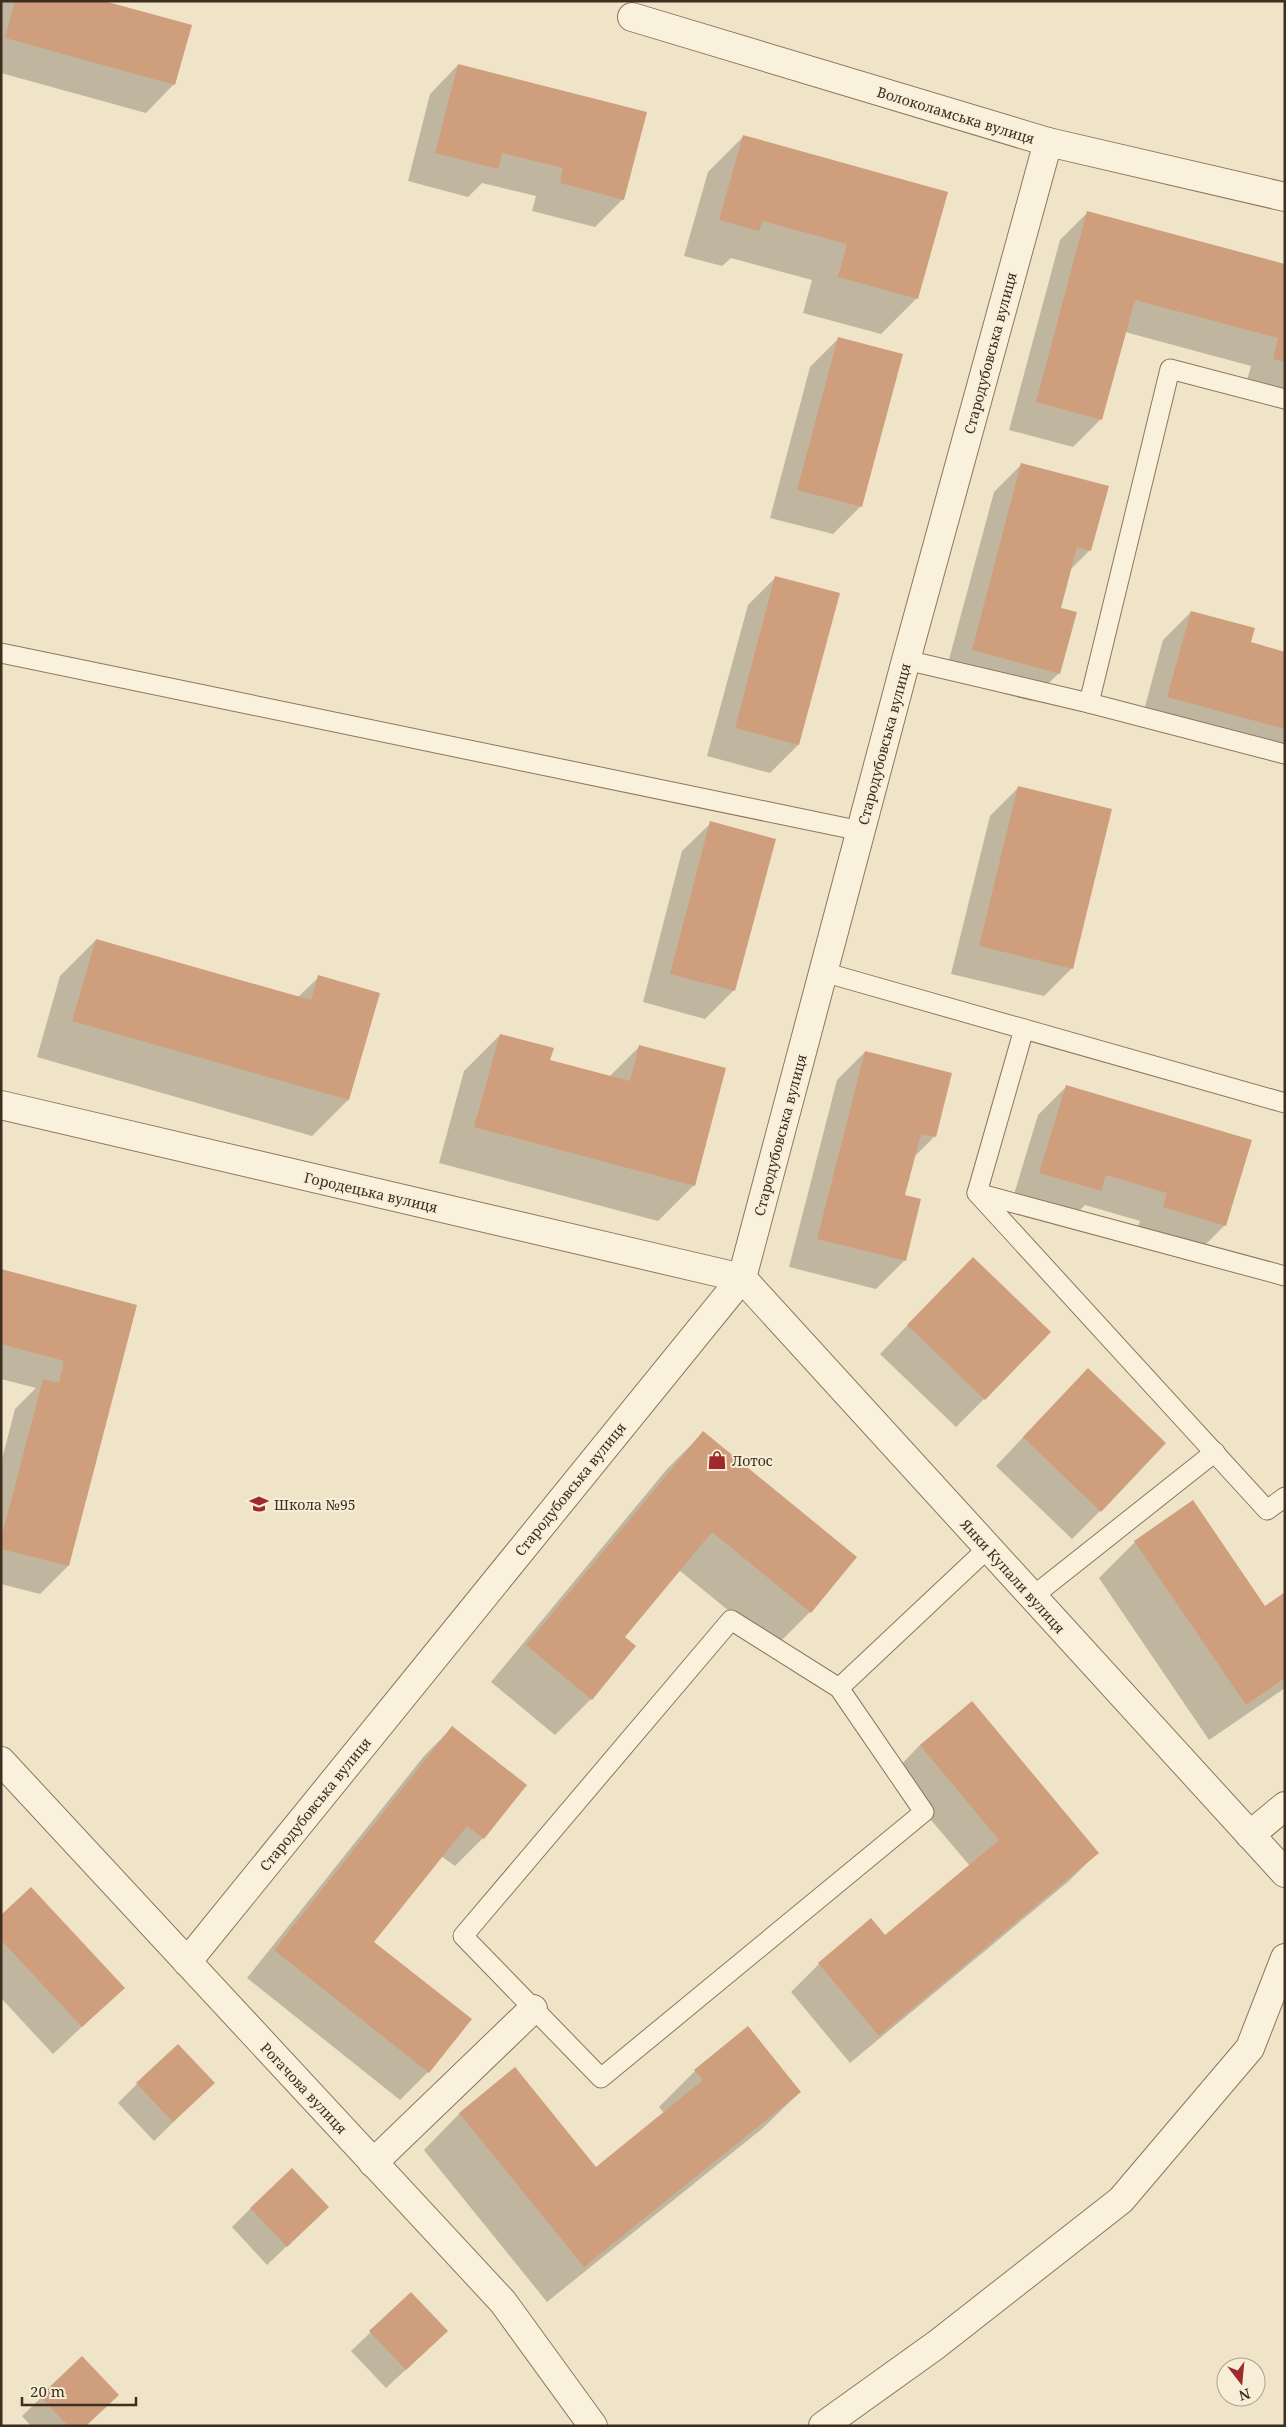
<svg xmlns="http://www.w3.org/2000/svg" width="1286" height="2427" font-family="'Noto Serif',serif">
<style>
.shadow{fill:#0003}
.building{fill:#cf9f7d}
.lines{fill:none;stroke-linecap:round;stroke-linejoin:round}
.service-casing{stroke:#8d765c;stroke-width:21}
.minor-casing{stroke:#8d765c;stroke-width:30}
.service{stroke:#faf1dc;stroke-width:19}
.minor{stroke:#faf1dc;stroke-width:28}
.labels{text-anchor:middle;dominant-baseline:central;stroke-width:4;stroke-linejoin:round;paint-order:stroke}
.street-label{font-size:14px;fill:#3d2e20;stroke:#f7eed8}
.poi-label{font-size:14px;fill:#3d2e20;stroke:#f7eed8;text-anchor:start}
</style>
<rect width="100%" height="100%" fill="#f0e4c8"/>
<g class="shadow">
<path d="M1,1H100L174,84L146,113L1,73Z"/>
<path d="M458,65L623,199L595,227L532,211L536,196L482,183L468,197L408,181L430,94Z"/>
<path d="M744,136L917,298L881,334L803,313L812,280L731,258L722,266L684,256L708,172Z"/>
<path d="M1088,212L1285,265V397L1245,387L1251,366L1125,332L1101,419L1073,447L1009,430L1060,240Z"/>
<path d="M839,338L861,506L833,534L770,518L810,367Z"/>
<path d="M1022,464L1090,550L1069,571L1059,609V673L1031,701L944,678L994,492Z"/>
<path d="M776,577L798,745L770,773L707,756L748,605Z"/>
<path d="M1191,612L1250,643L1285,653V765L1140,725L1163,640Z"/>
<path d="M1018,788L1072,968L1044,996L951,974L990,816Z"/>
<path d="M711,823L774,840L733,991L705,1019L643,1002L682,851Z"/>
<path d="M96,940L297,998L319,977L379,994L348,1100L312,1136L37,1057L60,976Z"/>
<path d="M500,1035L549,1061L609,1077L640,1046L694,1185L658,1221L439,1163L464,1071Z"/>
<path d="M865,1052L934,1137L913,1158L904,1196L920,1200L904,1261L876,1289L789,1267L837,1080Z"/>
<path d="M1066,1087L1225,1225L1197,1253L1135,1235L1140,1221L1085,1205L1072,1218L1012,1201L1038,1115Z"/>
<path d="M1,1271L136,1306L68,1566L40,1594L1,1584V1463L15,1409L36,1388L1,1379Z"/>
<path d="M945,1286L984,1399L956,1427L880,1354Z"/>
<path d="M1060,1398L1100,1511L1072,1539L996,1466Z"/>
<path d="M703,1433L810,1612L774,1648L679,1570L623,1638L634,1646L591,1699L555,1735L491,1682L667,1469Z"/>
<path d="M1193,1502L1265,1607L1285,1594V1688L1209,1740L1099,1578L1135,1542Z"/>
<path d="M972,1703L1097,1853L1069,1881L850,2063L791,1992L819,1964L884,1937L970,1866L892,1774L920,1745Z"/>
<path d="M452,1728L525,1785L483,1838L455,1866L441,1856L372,1942L428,2072L400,2100L247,1978L424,1756Z"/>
<path d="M1,1916L123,1988L53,2054L1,1998Z"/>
<path d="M695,2071L800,2092L763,2128L547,2302L424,2150L460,2113L595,2168L664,2113L659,2107Z"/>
<path d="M137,2084L194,2102L154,2141L118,2103Z"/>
<path d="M251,2208L308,2226L267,2265L232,2227Z"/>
<path d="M411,2294L427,2350L386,2388L351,2351Z"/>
<path d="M82,2358L86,2426H31L22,2416Z"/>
</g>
<g class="building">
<path d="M15,1H104L192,25L175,85L5,38Z"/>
<path d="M458,64L647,112L624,200L560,183L563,168L502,153L498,169L435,153Z"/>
<path d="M743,135L948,192L918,299L838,277L847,244L763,221L759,231L719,220Z"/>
<path d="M1087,211L1285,264V362L1273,359L1278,338L1135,300L1102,420L1036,402Z"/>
<path d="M838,337L903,354L862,507L797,490Z"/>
<path d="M1021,463L1109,486L1091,551L1077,547L1061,608L1077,612L1060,674L972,650Z"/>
<path d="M775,576L840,593L799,745L735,728Z"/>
<path d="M1191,611L1255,628L1251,642L1285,652V729L1167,697Z"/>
<path d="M1018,786L1112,809L1073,969L979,946Z"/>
<path d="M710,821L776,839L735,991L670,974Z"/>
<path d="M96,939L311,1000L318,975L380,993L349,1100L72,1021Z"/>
<path d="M500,1034L554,1048L550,1060L630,1081L639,1045L726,1068L695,1186L474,1127Z"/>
<path d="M865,1051L952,1073L936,1137L921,1134L905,1195L921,1199L906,1261L817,1239Z"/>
<path d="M1066,1085L1252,1140L1226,1226L1163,1207L1167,1193L1106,1175L1101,1191L1039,1173Z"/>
<path d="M973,1257L1051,1332L985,1400L907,1325Z"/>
<path d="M1,1269L137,1305L69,1566L1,1549V1539L43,1379L59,1383L64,1361L1,1344Z"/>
<path d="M1088,1368L1166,1443L1101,1512L1023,1437Z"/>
<path d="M703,1431L857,1557L811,1613L712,1532L625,1637L636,1646L592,1700L526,1645Z"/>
<path d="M1193,1500L1265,1606L1285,1592V1678L1246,1705L1134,1541Z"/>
<path d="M972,1701L1099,1853L879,2036L818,1963L871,1918L885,1935L999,1840L920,1745Z"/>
<path d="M452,1726L527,1785L484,1839L467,1826L374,1942L472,2019L429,2073L274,1950Z"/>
<path d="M31,1887L125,1988L82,2027L1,1940V1915Z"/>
<path d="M748,2026L801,2092L584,2267L459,2113L515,2067L596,2167L703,2080L694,2070Z"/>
<path d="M178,2044L215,2083L173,2122L136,2083Z"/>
<path d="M292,2168L329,2207L287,2247L250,2208Z"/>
<path d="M411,2292L448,2331L406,2370L369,2331Z"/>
<path d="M82,2356L119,2395L86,2426H68L40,2396Z"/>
</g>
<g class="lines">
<g class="service-casing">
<g id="service">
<path d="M1,653L861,831"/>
<path d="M906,660L1089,703L1170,369L1285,399"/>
<path d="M1089,703L1285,754"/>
<path d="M823,972L1285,1103"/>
<path d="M977,1193L1024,1029"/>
<path d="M1285,1276L977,1193L1267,1510L1285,1497"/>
<path d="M1032,1597L1215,1452"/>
<path d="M839,1688L731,1620L463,1936L601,2078L924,1812L839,1688L988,1548"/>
</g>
</g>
<g class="minor-casing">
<g id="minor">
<path d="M632,17L1048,142L1285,197"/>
<path d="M1,1105L742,1278"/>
<path d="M742,1278L1285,1873"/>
<path d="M1,1761L503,2302L593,2426"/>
<path d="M1250,1835L1285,1806"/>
<path d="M187,1962L742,1278L906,660L1048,142"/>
<path d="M373,2163L533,2009"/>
<path d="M823,2426L936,2345L1121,2200L1250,2048L1285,1958"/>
</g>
</g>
<use href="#service" class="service"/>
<use href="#minor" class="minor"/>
</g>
<defs>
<g id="shop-bare" transform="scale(1.5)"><path d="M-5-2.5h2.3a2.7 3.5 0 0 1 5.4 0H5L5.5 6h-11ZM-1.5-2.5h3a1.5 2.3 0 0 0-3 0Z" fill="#9e2a2b" stroke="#f7eed8" stroke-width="2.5" paint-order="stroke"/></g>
<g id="school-bare" transform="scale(1.5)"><path d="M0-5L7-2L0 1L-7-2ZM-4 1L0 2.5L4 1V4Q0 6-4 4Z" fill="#9e2a2b" stroke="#f7eed8" stroke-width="2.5" paint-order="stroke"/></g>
</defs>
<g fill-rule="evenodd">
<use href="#shop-bare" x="717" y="1460"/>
<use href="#school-bare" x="259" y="1504"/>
</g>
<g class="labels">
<g class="street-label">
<text transform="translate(956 115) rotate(17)">Волоколамська вулиця</text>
<text transform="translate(990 353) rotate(-75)">Стародубовська вулиця</text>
<text transform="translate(884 744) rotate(-75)">Стародубовська вулиця</text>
<text transform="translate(780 1135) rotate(-75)">Стародубовська вулиця</text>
<text transform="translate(371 1192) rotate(13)">Городецька вулиця</text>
<text transform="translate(570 1489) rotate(-51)">Стародубовська вулиця</text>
<text transform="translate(1013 1576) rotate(48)">Янки Купали вулиця</text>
<text transform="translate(315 1804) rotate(-51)">Стародубовська вулиця</text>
<text transform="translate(304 2088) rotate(47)">Рогачова вулиця</text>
</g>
<g class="poi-label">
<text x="732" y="1460">Лотос</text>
<text x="274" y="1504">Школа №95</text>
</g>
</g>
<rect width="1286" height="2427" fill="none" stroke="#3d2e20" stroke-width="5"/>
<g transform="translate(1241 2382) rotate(164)"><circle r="24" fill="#f7eed8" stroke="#ada18e"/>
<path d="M0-4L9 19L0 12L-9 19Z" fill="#9e2a2b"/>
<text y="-8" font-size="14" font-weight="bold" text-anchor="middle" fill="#3d2e20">N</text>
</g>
<path d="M22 2397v8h114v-8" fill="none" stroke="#3d2e20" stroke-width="2.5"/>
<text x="30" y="2397" font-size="15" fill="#3d2e20" stroke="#f7eed8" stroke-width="4" paint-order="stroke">20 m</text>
</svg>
